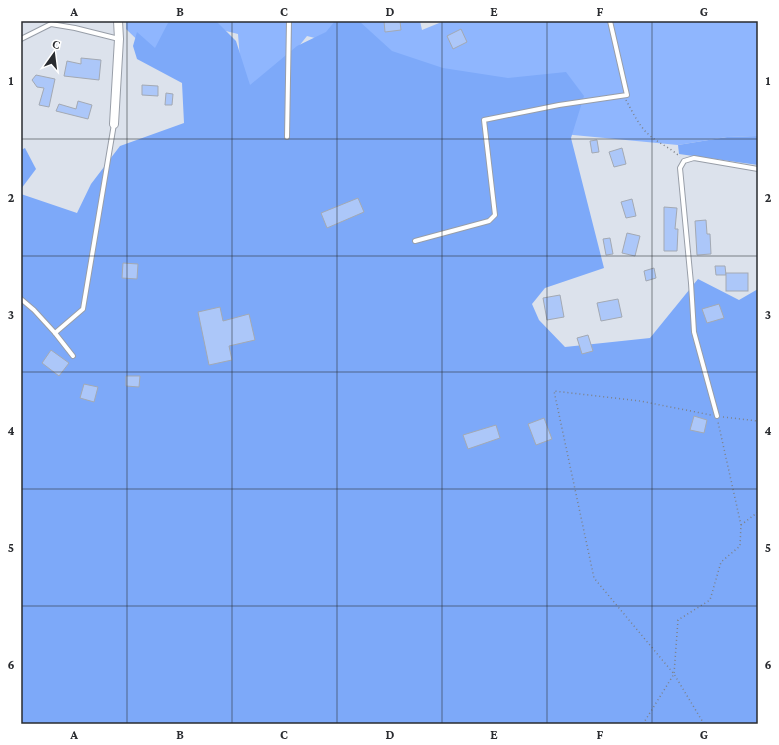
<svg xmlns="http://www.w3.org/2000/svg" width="779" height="745" font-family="'Crimson Pro',serif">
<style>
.green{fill:#8fb6fe}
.forest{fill:#7da9f9}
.building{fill:#acc7f9;stroke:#a3a9b3}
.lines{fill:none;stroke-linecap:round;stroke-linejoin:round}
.lane-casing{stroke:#989ea8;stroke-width:6}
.street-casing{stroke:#989ea8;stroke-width:10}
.path{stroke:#7d8187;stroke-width:1.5;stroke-dasharray:1 3;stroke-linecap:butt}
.lane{stroke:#fff;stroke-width:4}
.street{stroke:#fff;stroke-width:8}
.grid{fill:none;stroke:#292b2f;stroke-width:1;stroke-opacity:0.55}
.neatline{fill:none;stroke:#292b2f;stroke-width:1.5}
.grid-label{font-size:13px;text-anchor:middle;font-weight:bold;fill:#292b2f}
</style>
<rect width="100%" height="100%" fill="#dce2ec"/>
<g class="green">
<path d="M126,21H184L153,55L126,29Z"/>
<path d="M186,21H420L422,30L444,21H758V136L727,137L678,145L563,134L511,80L446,71L307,36L279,71L255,140L240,59L238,34Z"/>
</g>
<g class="forest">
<path d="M169,21H216L236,41L250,85L297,46L326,32L335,21H359L392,51L443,68L508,78L566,72L584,96L571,138L604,268L545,288L532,304L539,320L565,347L650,338L698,279L739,300L758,289V724H21V194L77,213L91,184L120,146L184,123L182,83L137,59L133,46L137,32L155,48Z"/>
<path d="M758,136V165L679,154L678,145L727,137Z"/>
<path d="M25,148L36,169L21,189V150Z"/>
</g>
<g class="building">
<path d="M384,21H400L401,30L385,32Z"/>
<path d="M461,29L467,42L453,49L447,36Z"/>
<path d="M81,58L101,60L99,80L64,76L67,61L81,64Z"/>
<path d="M36,75L55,79L49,107L39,105L44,88L37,87L32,80Z"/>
<path d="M142,85L158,86V96L142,95Z"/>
<path d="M166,93L173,94L172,105H165Z"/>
<path d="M78,101L92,105L88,119L56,111L59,104L76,109Z"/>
<path d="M597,140L599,152L592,153L590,141Z"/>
<path d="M622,148L626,164L614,167L609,152Z"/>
<path d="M358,198L364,212L327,228L321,213Z"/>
<path d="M632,199L636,216L626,218L621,202Z"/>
<path d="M664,207L677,208L675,229H678L677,251H664Z"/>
<path d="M706,220L707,234H710L711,254L697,255L695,221Z"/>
<path d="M627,233L640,236L635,256L622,253Z"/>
<path d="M610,238L613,254L606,255L603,239Z"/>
<path d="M123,263L138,264L137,279L122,278Z"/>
<path d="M715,266H725L726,275H716Z"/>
<path d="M654,268L656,278L646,281L644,271Z"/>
<rect x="726" y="273" width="22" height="18"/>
<path d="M560,295L564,317L547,320L543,298Z"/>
<path d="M618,299L622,317L601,321L597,303Z"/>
<path d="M719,304L724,318L707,323L702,309Z"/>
<path d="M220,307L223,321L249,314L255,340L229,346L232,360L209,365L198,312Z"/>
<path d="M588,335L593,351L582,354L577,338Z"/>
<path d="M51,350L69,363L59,376L42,363Z"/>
<path d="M126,376H140L139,387L126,386Z"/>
<path d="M84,384L98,387L94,402L80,398Z"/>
<path d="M694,416L707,420L704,433L690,430Z"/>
<path d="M544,418L552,439L536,445L528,424Z"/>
<path d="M496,425L500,438L468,449L463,435Z"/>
</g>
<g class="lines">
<g class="lane-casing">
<g id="lane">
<path d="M21,39L51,24L75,28L119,39"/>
<path d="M287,137L289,21"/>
<path d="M415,241L489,221L495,215L484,120L559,105L627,95L610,21"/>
<path d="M21,299L34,310L55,333L73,356"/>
<path d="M55,333L83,309L114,124"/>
<path d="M717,416L694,332L691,283L680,168L684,161L694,158L758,169"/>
</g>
</g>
<g class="street-casing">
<path id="street" d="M114,124L119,39L118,21"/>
</g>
<g class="path">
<path d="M626,100C632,111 638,124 647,133C657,143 670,147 680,157"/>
<path d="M723,417L758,421"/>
<path d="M741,525L758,512"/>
<path d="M643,724L674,674L678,620L710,600L721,562L740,546L741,525L718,422"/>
<path d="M704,724L674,674L594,578L554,391L640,401L711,415"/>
</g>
<use href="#lane" class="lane"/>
<use href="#street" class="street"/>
</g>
<path class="grid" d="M127,21V724M232,21V724M337,21V724M442,21V724M547,21V724M652,21V724M21,139H758M21,256H758M21,372H758M21,489H758M21,606H758"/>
<rect width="779" height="745" fill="none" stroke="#ffffff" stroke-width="44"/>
<g transform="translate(54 54) rotate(14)" stroke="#ffffff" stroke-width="3" paint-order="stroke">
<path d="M0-3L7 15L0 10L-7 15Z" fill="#292b2f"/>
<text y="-6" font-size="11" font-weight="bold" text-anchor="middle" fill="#292b2f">С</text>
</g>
<rect x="22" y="22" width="735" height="701" class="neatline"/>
<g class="grid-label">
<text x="74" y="16">A</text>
<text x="180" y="16">B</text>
<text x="284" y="16">C</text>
<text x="390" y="16">D</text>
<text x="494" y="16">E</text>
<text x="600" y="16">F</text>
<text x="704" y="16">G</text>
<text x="11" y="85">1</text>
<text x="768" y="85">1</text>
<text x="11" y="202">2</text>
<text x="768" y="202">2</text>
<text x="11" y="319">3</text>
<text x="768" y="319">3</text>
<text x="11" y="435">4</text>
<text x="768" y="435">4</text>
<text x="11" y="552">5</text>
<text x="768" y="552">5</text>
<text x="11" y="669">6</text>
<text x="768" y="669">6</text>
<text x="74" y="739">A</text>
<text x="180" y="739">B</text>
<text x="284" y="739">C</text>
<text x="390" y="739">D</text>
<text x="494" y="739">E</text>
<text x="600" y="739">F</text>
<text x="704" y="739">G</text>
</g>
</svg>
